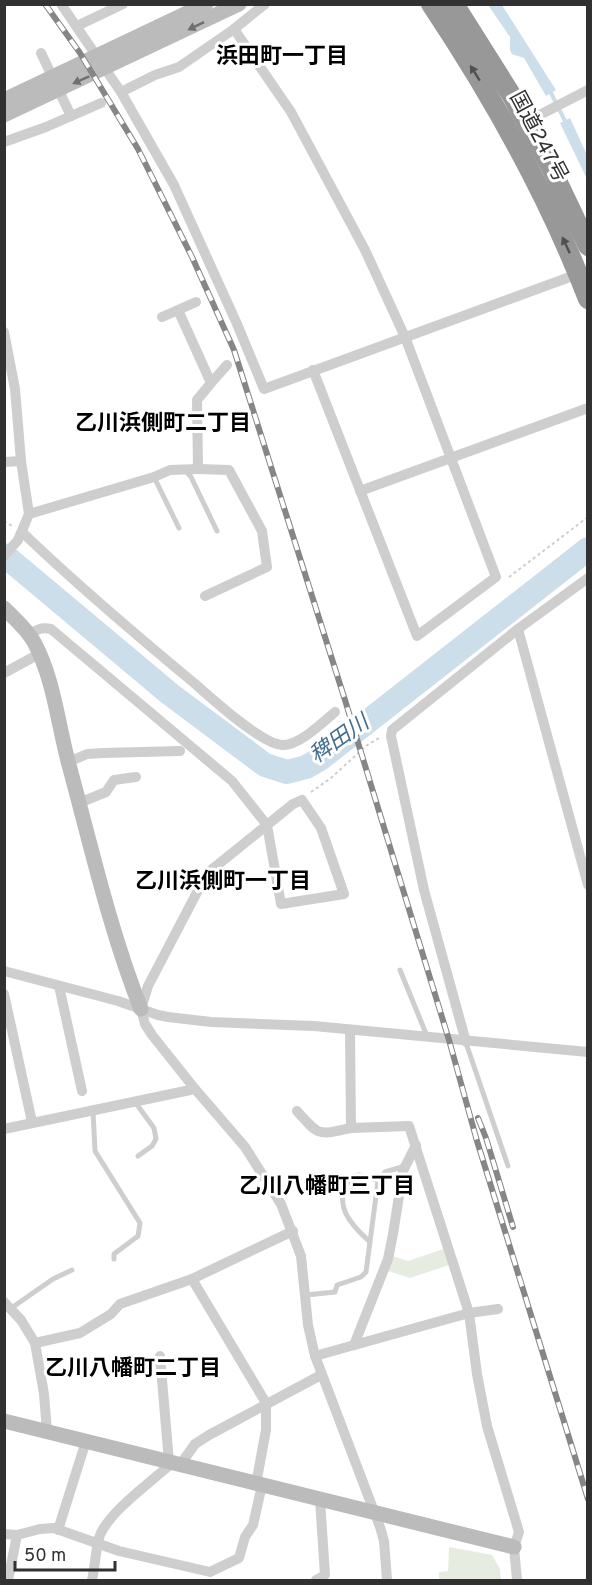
<svg xmlns="http://www.w3.org/2000/svg" width="592" height="1585" font-family="Overpass,'Noto Sans JP',sans-serif">
<style>
.green{fill:#e6ede0}
.water{fill:#cddeeb}
.lines{fill:none;stroke-linecap:round;stroke-linejoin:round}
.stream{stroke:#cddeeb;stroke-width:4}
.river{stroke:#cddeeb;stroke-width:24}
.path{stroke:#cecece;stroke-width:2;stroke-dasharray:3 3;stroke-linecap:butt}
.lane{stroke:#cecece;stroke-width:5}
.street{stroke:#cecece;stroke-width:10}
.secondary{stroke:#bbb;stroke-width:15}
.highway{stroke:#989898;stroke-width:20}
.rail-casing{stroke:#868686;stroke-width:6}
.rail{stroke:#fff;stroke-width:4;stroke-dasharray:11;stroke-linecap:butt}
.oneway{fill:#6f6f6f}
.oneway2{fill:#505050}
.labels{text-anchor:middle;dominant-baseline:central;stroke-width:6;stroke-linejoin:round;paint-order:stroke}
.street-label{font-size:21px;fill:#313131;stroke:#fff}
.neighbourhood-label{font-size:22px;font-weight:bold;fill:#000;stroke:#fff}
.water-label{font-size:22px;font-style:italic;fill:#426e90;stroke:#fff}
</style>
<rect width="100%" height="100%" fill="#fff"/>
<g class="green">
<path d="M443,1249L449,1265L410,1278L388,1271L392,1256L408,1261Z"/>
<path d="M449,1547L492,1555L500,1569L501,1580H439V1572L448,1571Z"/>
</g>
<g class="water">
<path d="M488,5H502L556,90L546,96L524,58L512,54L510,50V37Z"/>
<path d="M570,118L587,155V179L560,123Z"/>
</g>
<g class="lines">
<path class="stream" d="M549,89L566,123"/>
<path class="river" d="M4,555L170,694L265,765L287,772L306,767L320,759L588,549"/>
<g class="path">
<path d="M4,521L12,526"/>
<path d="M509,577L588,517"/>
<path d="M311,792L331,778L366,746L379,738"/>
</g>
<g class="lane">
<path d="M185,470L191,477L217,531"/>
<path d="M154,477L179,528"/>
<path d="M400,970L427,1036"/>
<path d="M466,1043L508,1166"/>
<path d="M135,1102L154,1128L156,1139L152,1146L138,1156"/>
<path d="M93,1111L95,1151L140,1223L138,1236L114,1254V1259"/>
<path d="M370,1242C349,1223 331,1203 352,1176L360,1175L378,1181"/>
<path d="M306,1295L335,1292L337,1285L361,1277L366,1272L378,1181L385,1172L405,1166"/>
<path d="M10,1309L53,1279L72,1270"/>
</g>
<g class="street">
<path d="M61,4L121,92L174,185L237,324L264,389L578,274"/>
<path d="M77,26L123,4"/>
<path d="M234,29L291,112L365,250L405,337L496,577L417,636L313,370"/>
<path d="M41,53L71,116"/>
<path d="M121,92L155,75L179,67L234,29L265,4"/>
<path d="M526,122L588,90"/>
<path d="M4,142L46,127L101,103"/>
<path d="M178,310L196,302"/>
<path d="M4,332L15,389L21,461L29,514L18,540L4,556"/>
<path d="M211,383L227,365"/>
<path d="M4,462L21,461"/>
<path d="M198,469L229,470L262,531L267,567L205,596"/>
<path d="M360,491L588,408"/>
<path d="M29,514L154,477L170,470L198,469L197,400L211,383L178,310L162,317"/>
<path d="M22,532C77,585 135,634 194,683C211,698 261,744 282,745C299,746 323,722 335,712"/>
<path d="M588,578L518,629L588,885"/>
<path d="M29,636C37,629 41,627 51,629L232,781L267,825L281,904L344,894L321,828L302,800L293,804L210,871L205,877L148,986L141,1009L145,1024L152,1035L195,1089L245,1147L281,1204L301,1256L308,1325L315,1356L380,1527L384,1541L387,1580"/>
<path d="M4,673L39,654"/>
<path d="M68,762L87,754L103,753L180,751"/>
<path d="M79,803L106,792L114,780L136,777"/>
<path d="M4,971L118,1001L158,1015L168,1017L211,1022L314,1026L588,1052"/>
<path d="M59,986L82,1091"/>
<path d="M4,994L32,1122"/>
<path d="M350,1030L351,1128L409,1126L469,1313L477,1374L487,1426L519,1532L514,1547L517,1580"/>
<path d="M466,1042L424,890L391,736L392,730L518,629"/>
<path d="M297,1111C320,1137 318,1135 351,1128"/>
<path d="M4,1129L195,1089"/>
<path d="M192,1279L266,1403V1430L256,1484"/>
<path d="M4,1302L21,1320L35,1343L44,1394L47,1431"/>
<path d="M35,1343L80,1333L111,1314L120,1304L192,1279L293,1231"/>
<path d="M354,1345L388,1259L393,1234L403,1171L416,1145"/>
<path d="M160,1356L169,1462"/>
<path d="M315,1356L469,1313L498,1309"/>
<path d="M180,1465L195,1444L209,1435L321,1375"/>
<path d="M58,1530L86,1441"/>
<path d="M4,1534L17,1535L40,1529L54,1528L119,1551L210,1572L239,1558L245,1537L253,1525L262,1485"/>
<path d="M8,1580L17,1535"/>
<path d="M92,1580C95,1568 96,1545 100,1535C110,1511 152,1481 172,1463"/>
<path d="M316,1580L325,1575L320,1500"/>
</g>
<g class="secondary">
<path d="M4,100L206,4"/>
<path d="M4,115L239,4"/>
<path d="M4,608C15,619 27,629 34,642C54,679 58,725 69,765C91,846 110,931 141,1009"/>
<path d="M4,1421L514,1547"/>
</g>
<g class="highway">
<path d="M431,4C493,97 548,195 588,299"/>
<path d="M454,4L512,96L551,168L588,246"/>
</g>
<g class="rail-casing">
<g id="rail">
<path d="M45,4L80,53L138,149L192,257L234,350L345,700L449,1040L477,1141L588,1499"/>
<path d="M478,1118L486,1138L513,1227"/>
</g>
</g>
<use href="#rail" class="rail"/>
</g>
<defs><path id="oneway-solid" d="M-6-.8H1V-3.2L6.5 0L1 3.2V.8H-6Z" transform="scale(1.5)"/></defs>
<g class="oneway">
<use href="#oneway-solid" transform="translate(196 26) rotate(154)"/>
<use href="#oneway-solid" transform="translate(81 80) rotate(156)"/>
</g>
<g class="oneway2">
<use href="#oneway-solid" transform="translate(475 73) rotate(-122)"/>
<use href="#oneway-solid" transform="translate(566 245) rotate(-115)"/>
</g>
<g class="labels">
<g class="street-label">
<text transform="translate(538 137) rotate(62)">国道247号</text>
</g>
<g class="neighbourhood-label">
<text x="282" y="57">浜田町一丁目</text>
<text x="163" y="424">乙川浜側町二丁目</text>
<text x="223" y="882">乙川浜側町一丁目</text>
<text x="327" y="1187">乙川八幡町三丁目</text>
<text x="133" y="1369">乙川八幡町二丁目</text>
</g>
<g class="water-label">
<text transform="translate(340 740) rotate(-35)">稗田川</text>
</g>
</g>
<rect width="592" height="1585" fill="none" stroke="#313131" stroke-width="12"/>
<path d="M15 1561v9h100v-9" fill="none" stroke="#313131" stroke-width="3"/>
<text x="24" y="1561" font-size="18" fill="#313131" stroke="#ffffff" stroke-width="4.5" paint-order="stroke">50 m</text>
</svg>
